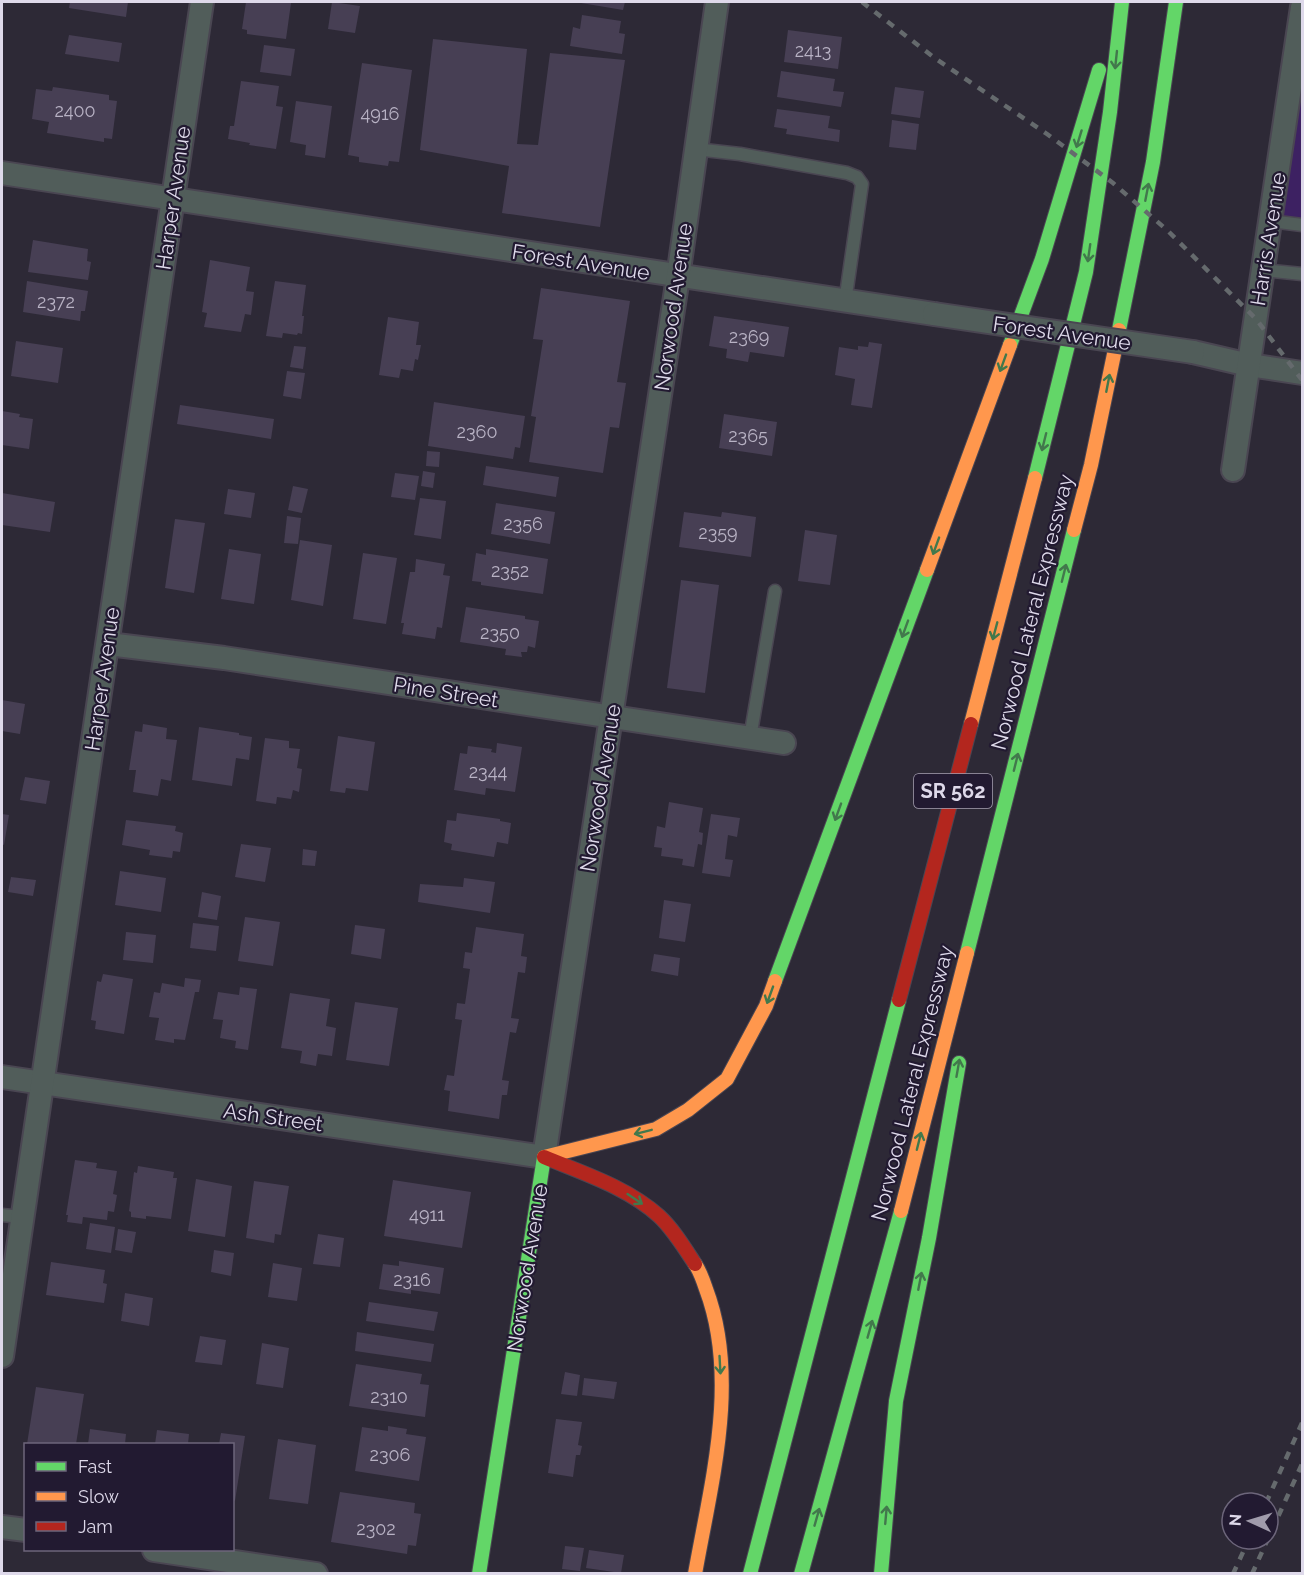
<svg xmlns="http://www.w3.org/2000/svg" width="1304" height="1575" font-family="Raleway,sans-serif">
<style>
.green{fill:#3d2162}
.building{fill:#473f54}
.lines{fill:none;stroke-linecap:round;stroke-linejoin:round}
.lane-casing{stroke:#4a4652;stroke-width:15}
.street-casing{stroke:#4a4652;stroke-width:26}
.fast-casing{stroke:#4a4652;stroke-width:16}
.slow-casing{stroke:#4a4652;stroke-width:16}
.jam-casing{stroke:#4a4652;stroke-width:16}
.lane{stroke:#515d5a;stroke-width:12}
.street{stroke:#515d5a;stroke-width:22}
.fast{stroke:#63d668;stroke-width:14}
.slow{stroke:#ff974d;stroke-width:14}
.jam{stroke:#b3261e;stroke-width:14}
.rail{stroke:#656a6d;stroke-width:4.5;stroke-dasharray:8 8;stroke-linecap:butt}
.street-bridge-casing{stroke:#4a4652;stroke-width:26;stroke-linecap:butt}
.street-bridge{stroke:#515d5a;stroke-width:22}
.oneway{stroke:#42784c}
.labels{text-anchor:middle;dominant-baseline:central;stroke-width:4.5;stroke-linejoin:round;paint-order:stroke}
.number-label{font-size:18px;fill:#b8b2c4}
.shield{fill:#221a31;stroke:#a6a0b2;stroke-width:1.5}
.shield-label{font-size:20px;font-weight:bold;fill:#ded9ea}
.street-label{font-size:21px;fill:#ded9ea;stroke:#221a31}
</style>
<rect width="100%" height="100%" fill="#2d2936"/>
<path class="green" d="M1302,7V232L1270,228Z"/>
<g class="building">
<path d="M70,2H128L126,17L69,8Z"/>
<path d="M246,2L291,3L286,39L247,34V30L242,29Z"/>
<path d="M332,2L360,6L355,33L328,29Z"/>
<path d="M575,2H625L623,10Z"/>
<path d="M582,15L621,21L619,33L625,34L622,54L570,46L573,27L580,29Z"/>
<path d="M788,30L842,37L838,69L784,62Z"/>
<path d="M69,35L122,43L119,62L65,54Z"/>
<path d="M433,39L527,49L517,144L538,145L550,53L625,60L600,227L502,213L509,166L420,150Z"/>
<path d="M264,45L295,49L291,76L260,72Z"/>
<path d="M362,63L412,70L399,162L389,161L388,166L359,162V157L348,155Z"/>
<path d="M781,71L835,79L833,91L844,92L841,107L777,97Z"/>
<path d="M241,81L279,86L276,106L283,107L276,149L249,145L250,143L228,139L230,126H234Z"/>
<path d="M53,87L109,95V100L117,101L112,139L104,138V142L47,133L49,122L32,119L36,89L52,91Z"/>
<path d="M895,87L924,91L920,118L891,114Z"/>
<path d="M296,101L332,106L325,158L305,155L306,145L290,142Z"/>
<path d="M777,109L830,116L828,128L840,130L839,142L786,134L787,129L774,127Z"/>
<path d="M892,120L919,124L916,150L889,147Z"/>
<path d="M33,240L88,249L87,261L91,262L88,280L28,272Z"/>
<path d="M210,260L250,267L246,291L254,292L251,315L245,314L241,332L204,327L207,313L202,312Z"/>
<path d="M27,281L88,291L85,311H81L80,321L23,312Z"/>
<path d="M275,281L306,285L302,316H304L302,334L298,333L297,335L283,333L282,338L266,336Z"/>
<path d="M541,288L630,301L617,382L626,383L619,428L610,427L603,473L529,462L536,417L531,416L543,340L533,339Z"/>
<path d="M714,316L789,327L784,357L750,352L748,362L726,358L727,349L709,346Z"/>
<path d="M388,317L419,322L416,345H421L418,360L415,359L413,371L401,369L399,378L379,375Z"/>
<path d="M16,341L63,348L58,383L11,376Z"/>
<path d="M869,342L882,344L872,408L851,405L855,379L835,375L839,347L858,350V346L868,347Z"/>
<path d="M294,346L306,347L303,369L290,367Z"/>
<path d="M287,371L305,373L301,399L283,396Z"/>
<path d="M434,402L525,416L520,448L515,447L513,459L428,446Z"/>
<path d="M180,405L274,419L271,439L177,424Z"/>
<path d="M2,411L20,414L19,417L33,419L29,449L2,445Z"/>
<path d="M724,414L777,422L772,456L719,448Z"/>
<path d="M427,451L440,452L439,467L426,466Z"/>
<path d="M486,466L559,477L556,497L483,485Z"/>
<path d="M423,471L435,473L433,488L421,486Z"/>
<path d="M395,473L419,476L415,500L391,497Z"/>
<path d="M293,486L308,489L302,513L288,510Z"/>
<path d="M228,489L255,493L251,518L224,514Z"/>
<path d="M2,493L55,502L50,532L2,525Z"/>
<path d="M420,498L446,501L441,539L414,535Z"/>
<path d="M496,503L555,512L550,544L491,534Z"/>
<path d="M684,512L721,517L722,512L756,517L751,557L679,547Z"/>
<path d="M287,516L301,518L298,544L284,543Z"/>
<path d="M175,519L205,523L194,593L165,588Z"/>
<path d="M805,530L837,535L830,585L798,581Z"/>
<path d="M300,540L332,545L323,606L291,600Z"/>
<path d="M229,549L261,554L254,604L221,599Z"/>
<path d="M486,549L548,559L543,594L481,585V582L472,581L476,553L486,555Z"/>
<path d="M363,553L397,558L386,624L353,619Z"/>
<path d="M416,559L445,564L443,575L450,576L442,628L437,627L435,639L402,634L404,623H401L410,572H415Z"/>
<path d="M681,580L719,585L705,693L667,688Z"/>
<path d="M466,607L525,616V619L539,621L535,648L528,646L527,652H521L522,657L505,655L506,649L460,642Z"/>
<path d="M2,700L25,704L20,734L2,731Z"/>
<path d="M143,724L167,728L166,739L177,740L171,781L161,779L158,796L133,792L136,770H129L135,731L142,732Z"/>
<path d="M199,727L239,733V735L252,737L249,760L236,758L232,786L192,780Z"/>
<path d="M338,736L375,742L368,791L346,788L345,793L330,791Z"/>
<path d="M265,738L289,741V748L300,749L297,768L302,769L299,792L293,790L291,799L277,797L276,804L256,801Z"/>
<path d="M497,743L522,747L515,792L486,788L485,795L454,790L460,753L467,754L468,746L492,749L491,752L496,753Z"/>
<path d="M25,777L50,781L46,804L20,800Z"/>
<path d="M669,802L703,808L699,832L703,833L702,845L698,844L694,867L682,865L683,859L661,856L662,848L654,847L657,826L665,828Z"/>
<path d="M457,813L500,819V821L511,823L508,844L497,842L494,857L451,850L452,844L444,842L447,820L456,821Z"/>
<path d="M2,814L9,815L4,845L2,844Z"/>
<path d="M711,814L740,818L737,837L728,835L725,859L733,860L730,877L702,873Z"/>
<path d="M126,820L176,826L175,831L183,833L180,852L173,851L172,858L149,855L150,850L122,845Z"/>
<path d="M241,844L271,848L265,882L235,877Z"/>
<path d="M303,849L317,851L315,866L302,865Z"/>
<path d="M120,871L166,878L161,912L115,905Z"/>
<path d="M11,877L36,880L33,896L8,892Z"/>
<path d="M464,878L495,882L490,913L418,902L420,884L463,887Z"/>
<path d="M202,892L221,896L217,920L198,917Z"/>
<path d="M664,900L691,904L685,942L659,938Z"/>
<path d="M245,917L280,922L273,966L238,961Z"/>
<path d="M193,923L219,926L216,951L190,948Z"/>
<path d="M355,925L385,929L381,959L351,954Z"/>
<path d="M476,927L524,934L521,956L527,957L525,973L518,972L511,1018L519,1019L516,1033L510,1032L502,1080L509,1081L507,1095H502L499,1119L448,1111L450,1091L444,1090L447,1075L454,1076L462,1020L455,1019L457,1003L465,1004L470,969L463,968L465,952L472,953Z"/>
<path d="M126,932L156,935L153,963L123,960Z"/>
<path d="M654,954L680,958L678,976L651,971Z"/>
<path d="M103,974L133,979L124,1034L95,1029L96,1021L91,1020L97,981L101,982Z"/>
<path d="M185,978L201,980L199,992H195L185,1040L174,1039V1043L155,1040L159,1018L149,1017L154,992L160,993L162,983L184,987Z"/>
<path d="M240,987L257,989L248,1050L235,1048L236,1041L220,1038L223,1020L213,1019L218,992L239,995Z"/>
<path d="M290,993L330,999L326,1026L336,1028L332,1056L318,1054L316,1066L300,1063L302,1051L281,1048Z"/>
<path d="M355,1002L398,1008L389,1066L346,1060Z"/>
<path d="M75,1160L97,1163L96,1168L117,1171L113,1194L117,1195L114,1212L108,1211L107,1220L83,1217L82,1224L67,1222L68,1215H66Z"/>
<path d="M138,1166L174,1172L173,1178H177L171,1219L146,1216V1219L131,1217V1212L129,1211L134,1172L137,1173Z"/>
<path d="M196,1179L232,1186L225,1237L188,1231Z"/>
<path d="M393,1180L471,1192L462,1248L384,1236Z"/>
<path d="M254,1181L289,1186L281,1235L275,1234L274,1243L246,1238Z"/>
<path d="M90,1223L115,1227L111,1253L86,1249Z"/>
<path d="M118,1229L136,1232L132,1253L115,1250Z"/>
<path d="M318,1234L344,1238L340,1267L313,1264Z"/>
<path d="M214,1250L234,1253L231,1276L211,1272Z"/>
<path d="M399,1261L444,1268L440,1294L411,1290V1294L379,1289L383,1264L399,1266Z"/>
<path d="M51,1262L105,1270L103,1283L107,1284L104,1303L46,1295Z"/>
<path d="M273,1263L302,1268L297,1301L268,1297Z"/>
<path d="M125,1293L153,1298L149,1326L121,1321Z"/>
<path d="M369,1302L438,1312L434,1331L366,1321Z"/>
<path d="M357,1332L434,1344L431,1362L355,1351Z"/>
<path d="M200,1336L226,1340L222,1365L195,1362Z"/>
<path d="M262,1343L289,1348L283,1388L256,1384Z"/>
<path d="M356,1364L422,1374L420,1384L429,1385L425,1417L349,1406Z"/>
<path d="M565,1372L580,1375L577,1396L561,1394Z"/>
<path d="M584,1378L617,1382L614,1399L582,1395Z"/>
<path d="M36,1387L84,1394L76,1444H27Z"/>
<path d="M556,1419L582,1422L578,1445L582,1446L580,1455H576L573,1477L548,1473Z"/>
<path d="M388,1426L407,1429L406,1434L426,1437L419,1481L355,1471L362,1427L388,1431Z"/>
<path d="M90,1429L126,1434L125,1444H88Z"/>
<path d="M157,1430L189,1434L188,1444H155Z"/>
<path d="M221,1433L245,1436L235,1501L232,1500V1444H219Z"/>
<path d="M278,1439L316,1445L308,1504L269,1499Z"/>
<path d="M340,1492L415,1503L414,1513L421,1514L416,1546L408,1545L407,1554L331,1542Z"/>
<path d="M565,1546L584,1548L580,1571L562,1569Z"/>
<path d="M589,1550L624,1555L621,1573L586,1568Z"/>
</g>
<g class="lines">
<g class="lane-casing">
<g id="lane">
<path d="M695,149L740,154L847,173L857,177L862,184L845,302"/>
<path d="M1270,221L1302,225"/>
<path d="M1263,270L1302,274"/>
<path d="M750,738L775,591"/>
<path d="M2,1215L22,1217"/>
</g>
</g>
<g class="street-casing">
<g id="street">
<path d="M2,173L934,314"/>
<path d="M1193,352L1249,365L1302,373"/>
<path d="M1233,470L1302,7"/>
<path d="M108,644L224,658L784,743"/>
<path d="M2,1077L544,1157L678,277L717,2"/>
<path d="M2,1356L202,2"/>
<path d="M2,1527L26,1530"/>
<path d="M154,1550L316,1574"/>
</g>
</g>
<g class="fast-casing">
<g id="fast">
<path d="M1119,330L1153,162L1176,2"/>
<path d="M1010,345L1042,259L1099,70"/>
<path d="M1035,478L1086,272L1110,112L1122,2"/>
<path d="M967,953L1074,530"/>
<path d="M775,981L927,570"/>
<path d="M479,1574L544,1157"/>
<path d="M750,1574L899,1000"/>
<path d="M801,1574L901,1211"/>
<path d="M881,1574L896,1401L929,1238L959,1063"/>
</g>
</g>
<g class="slow-casing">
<g id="slow">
<path d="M1074,530L1091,465L1119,330"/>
<path d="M927,570L1010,345"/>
<path d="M971,724L1035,478"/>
<path d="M544,1157L656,1129L688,1110L727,1079L766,1006L775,981"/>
<path d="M901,1211L967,953"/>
<path d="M695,1264C700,1271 703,1280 706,1289C740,1379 711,1483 695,1574"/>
</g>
</g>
<g class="jam-casing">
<g id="jam">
<path d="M899,1000L971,724"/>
<path d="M544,1157C582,1173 627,1187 659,1216C673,1229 684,1247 695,1264"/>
</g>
</g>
<use href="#lane" class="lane"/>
<use href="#street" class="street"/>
<use href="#fast" class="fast"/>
<use href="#slow" class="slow"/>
<use href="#jam" class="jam"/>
<g class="rail">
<path d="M862,2L936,59L1047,134L1113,183L1168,231L1256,319L1302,380"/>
<path d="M1266,1503L1302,1423"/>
<path d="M1233,1574L1249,1539"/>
<path d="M1252,1574L1302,1464"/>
</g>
<g class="street-bridge-casing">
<path id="street-bridge" d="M934,314L1193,352"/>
</g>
<use href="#street-bridge" class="street-bridge"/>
</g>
<defs><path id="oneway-shaft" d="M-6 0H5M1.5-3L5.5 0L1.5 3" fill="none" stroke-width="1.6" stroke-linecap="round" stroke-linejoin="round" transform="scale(1.5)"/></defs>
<g class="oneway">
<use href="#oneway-shaft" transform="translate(1116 60) rotate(96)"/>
<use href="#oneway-shaft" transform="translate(1079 139) rotate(107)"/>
<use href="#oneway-shaft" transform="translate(1147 192) rotate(-79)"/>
<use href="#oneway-shaft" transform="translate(1089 253) rotate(98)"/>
<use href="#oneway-shaft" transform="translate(1003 363) rotate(110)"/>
<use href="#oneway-shaft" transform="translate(1108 383) rotate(-79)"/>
<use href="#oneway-shaft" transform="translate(1044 442) rotate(104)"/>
<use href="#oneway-shaft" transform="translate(936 546) rotate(110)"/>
<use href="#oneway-shaft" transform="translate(1064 573) rotate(-76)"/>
<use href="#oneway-shaft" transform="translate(905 629) rotate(110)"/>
<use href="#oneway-shaft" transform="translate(995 631) rotate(105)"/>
<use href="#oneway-shaft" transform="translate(1016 762) rotate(-76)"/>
<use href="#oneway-shaft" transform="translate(838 812) rotate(110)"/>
<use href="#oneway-shaft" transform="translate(770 995) rotate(110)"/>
<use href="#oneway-shaft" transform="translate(958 1068) rotate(-80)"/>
<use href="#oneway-shaft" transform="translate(643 1132) rotate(166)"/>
<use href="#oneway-shaft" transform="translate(919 1141) rotate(-76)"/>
<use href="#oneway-shaft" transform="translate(635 1199) rotate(34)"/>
<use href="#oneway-shaft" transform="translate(920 1281) rotate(-79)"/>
<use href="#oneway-shaft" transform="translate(870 1329) rotate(-74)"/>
<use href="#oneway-shaft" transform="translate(720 1365) rotate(87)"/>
<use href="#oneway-shaft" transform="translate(886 1515) rotate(-85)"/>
<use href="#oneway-shaft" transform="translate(817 1517) rotate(-74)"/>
</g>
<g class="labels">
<g class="number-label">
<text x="813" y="50">2413</text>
<text x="75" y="110">2400</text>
<text x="380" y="113">4916</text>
<text x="56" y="301">2372</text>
<text x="749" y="336">2369</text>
<text x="477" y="431">2360</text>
<text x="748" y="435">2365</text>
<text x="523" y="523">2356</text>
<text x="718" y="532">2359</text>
<text x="510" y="570">2352</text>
<text x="500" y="632">2350</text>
<text x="488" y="771">2344</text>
<text x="427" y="1214">4911</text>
<text x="412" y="1279">2316</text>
<text x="389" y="1396">2310</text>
<text x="390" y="1454">2306</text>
<text x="376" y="1528">2302</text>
</g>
<rect class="shield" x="914" y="774" width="78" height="34" rx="4.5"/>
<g class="shield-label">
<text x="953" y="791">SR 562</text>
</g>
<g class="street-label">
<text transform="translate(173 198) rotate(-82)">Harper Avenue</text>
<text transform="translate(1268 239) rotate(-81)">Harris Avenue</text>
<text transform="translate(581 262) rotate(9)">Forest Avenue</text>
<text transform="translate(673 307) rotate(-82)">Norwood Avenue</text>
<text transform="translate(1062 333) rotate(8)">Forest Avenue</text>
<text transform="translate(1032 612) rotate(-76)">Norwood Lateral Expressway</text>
<text transform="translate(102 679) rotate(-82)">Harper Avenue</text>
<text transform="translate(446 692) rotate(9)">Pine Street</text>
<text transform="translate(600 788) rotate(-81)">Norwood Avenue</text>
<text transform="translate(912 1083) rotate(-76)">Norwood Lateral Expressway</text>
<text transform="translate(273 1117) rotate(8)">Ash Street</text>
<text transform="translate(527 1268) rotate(-81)">Norwood Avenue</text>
</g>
</g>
<rect width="1304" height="1575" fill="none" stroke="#ded9ea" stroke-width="6"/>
<rect x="24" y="1443" width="210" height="108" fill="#221a31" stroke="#6d667b" stroke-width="1.5"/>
<rect x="36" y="1462" width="30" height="9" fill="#63d668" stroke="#6d667b" stroke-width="1.5"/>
<text x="78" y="1473" font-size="18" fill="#ded9ea">Fast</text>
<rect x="36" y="1492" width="30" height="9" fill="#ff974d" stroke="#6d667b" stroke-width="1.5"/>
<text x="78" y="1503" font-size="18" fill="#ded9ea">Slow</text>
<rect x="36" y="1522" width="30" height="9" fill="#b3261e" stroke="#6d667b" stroke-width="1.5"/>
<text x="78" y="1533" font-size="18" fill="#ded9ea">Jam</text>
<g transform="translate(1250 1521) rotate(274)"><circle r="28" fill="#221a31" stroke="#6d667b" stroke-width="1.5"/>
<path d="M0-4.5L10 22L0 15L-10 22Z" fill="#a09bab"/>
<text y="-9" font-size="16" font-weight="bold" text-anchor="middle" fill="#ded9ea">N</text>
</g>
</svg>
